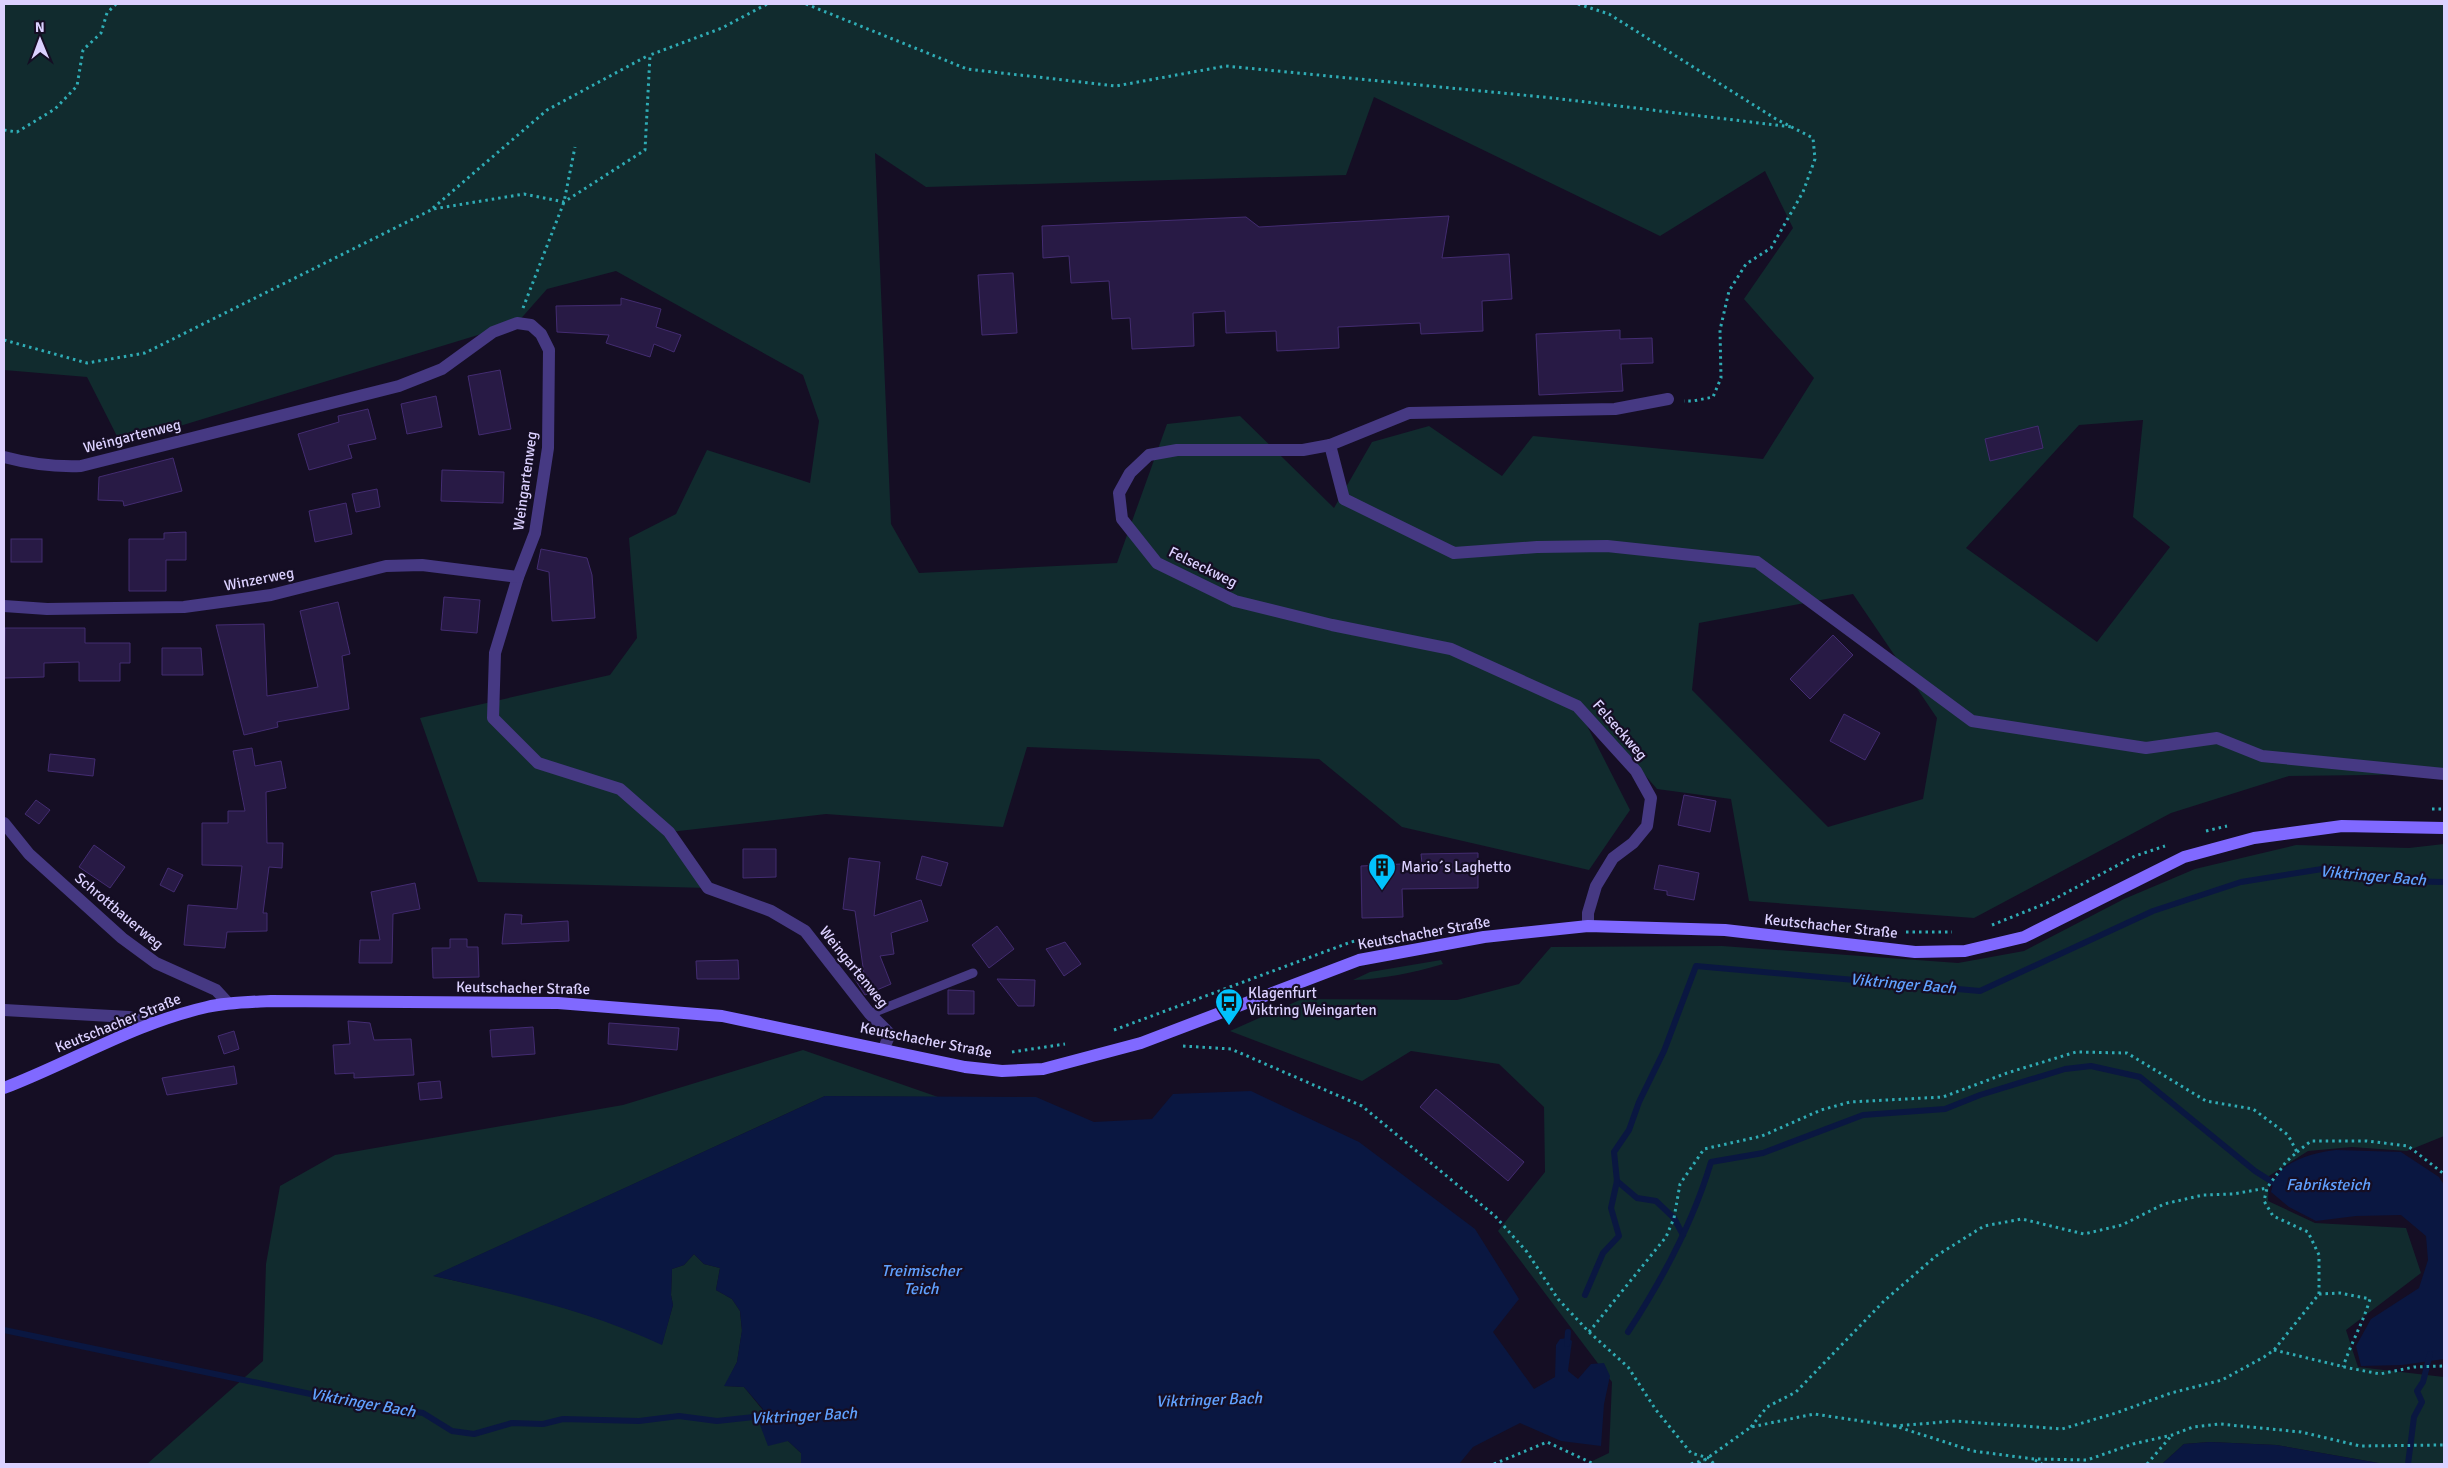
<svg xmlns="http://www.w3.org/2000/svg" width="2448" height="1468" font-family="Signika,sans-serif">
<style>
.green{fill:#112b2e;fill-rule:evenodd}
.water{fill:#0a1741}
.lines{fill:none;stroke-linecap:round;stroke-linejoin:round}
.stream{stroke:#0a1741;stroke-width:6}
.building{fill:#281a45;stroke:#432c71}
.path{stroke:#2facb5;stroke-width:3;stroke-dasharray:2.5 4;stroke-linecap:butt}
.lane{stroke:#463983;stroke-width:9}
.street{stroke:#463983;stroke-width:12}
.secondary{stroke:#8069ff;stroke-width:12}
.labels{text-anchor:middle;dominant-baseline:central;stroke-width:4.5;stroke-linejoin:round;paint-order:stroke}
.street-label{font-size:15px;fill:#dcd1ff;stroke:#150e24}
.poi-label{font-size:15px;fill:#dcd1ff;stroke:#150e24;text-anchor:start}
.water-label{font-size:16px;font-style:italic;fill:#60a1ff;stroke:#150e24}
</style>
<rect width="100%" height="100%" fill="#150e24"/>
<g class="green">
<path d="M4,4H2444V774L2289,776L2171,813L1974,918L1749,901L1731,799L1657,789L1601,724L1578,708L1630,810L1589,870L1402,827L1319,759L1027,747L1003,827L826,814L670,832L708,888L478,882L420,718L610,675L637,638L629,538L676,514L707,450L810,483L819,421L803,375L616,271L547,289L517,323L121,444L87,377L4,370ZM1374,97L1660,236L1765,171L1793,228L1744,299L1814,378L1763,459L1533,436L1502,476L1429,426L1372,442L1334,508L1240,416L1167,424L1117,563L919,573L891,524L875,153L926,187L1346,175ZM2143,420L2133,517L2170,547L2097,642L1966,548L2079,425ZM1853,594L1937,718L1923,799L1828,827L1692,690L1699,623Z"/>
<path d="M2444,844V1136L2407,1151L2352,1147L2308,1151L2269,1176L2268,1201L2315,1223L2406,1228L2421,1273L2346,1330L2358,1367L2444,1377V1464H2384L2276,1445L2210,1442L2184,1444L2162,1464H1586L1609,1453L1612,1382L1498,1231L1545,1172L1544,1107L1499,1064L1411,1051L1362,1081L1230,1031L1302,999L1457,1000L1519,984L1551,947L1722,946L1958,963L2024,951L2124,899L2195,869L2296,845L2409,848Z"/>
<path d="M1441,960L1443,964C1412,973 1384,979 1353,980L1370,972Z"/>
<path d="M803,1050L938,1097L825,1096L434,1276L533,1298L619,1325L662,1344L673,1305L671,1295L672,1269L684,1265L694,1254L704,1264L720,1268L716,1290L732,1299L740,1311L742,1331L737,1362L725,1386L744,1387L788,1441L801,1453V1464H147L263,1361L266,1264L280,1186L335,1155L623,1105Z"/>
</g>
<g class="water">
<path d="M1251,1091L1359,1142L1475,1229L1519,1299L1493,1332L1534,1389L1555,1377L1556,1345L1560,1339L1568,1338L1572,1341L1568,1371L1578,1379L1591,1364L1604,1363L1610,1376L1604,1404L1601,1446L1561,1441L1520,1423L1473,1447L1459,1464H801V1453L788,1441L768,1446L757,1417L763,1409L744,1387L724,1386L737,1362L742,1330L740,1311L732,1299L716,1290L720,1268L704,1264L694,1254L684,1265L672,1269L671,1295L673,1305L662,1345C587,1310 514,1294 433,1276L825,1096L1036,1097L1094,1122L1152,1119L1173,1094Z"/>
<path d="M2336,1150L2401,1152L2439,1177L2444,1185V1359L2402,1365L2361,1366L2356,1346L2371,1319L2419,1288L2428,1260L2426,1236L2401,1215L2356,1216L2316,1221L2289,1207L2271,1192C2272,1187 2274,1182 2276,1177C2286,1160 2317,1152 2336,1150Z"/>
<path d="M2210,1442L2276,1445L2384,1464H2162L2184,1444Z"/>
</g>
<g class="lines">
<g class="stream">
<path d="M1617,1181L1637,1198L1656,1201L1674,1218L1683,1235"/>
<path d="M1585,1295L1603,1253L1619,1236L1611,1208L1617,1181L1614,1152L1629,1130L1639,1102L1664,1051L1696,966L1980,991L2153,911L2241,882L2322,869L2393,881L2444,882"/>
<path d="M4,1330L325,1397L423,1413L452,1431L474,1434L512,1423L543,1424L563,1419L639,1421L679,1416L717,1421L763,1416"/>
<path d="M1628,1332C1662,1280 1693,1223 1711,1162L1763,1153L1863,1115L1945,1109L1980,1095L2065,1069L2091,1066L2140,1077L2255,1171L2274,1183H2281"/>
<path d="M1567,1344L1568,1332"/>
<path d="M2408,1464L2414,1417L2422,1402L2417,1391L2423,1382L2430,1354"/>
</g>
</g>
<g class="building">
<path d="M1449,216L1442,258L1509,254L1512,299L1482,301L1483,331L1421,334L1420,323L1338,327L1339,348L1277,351L1276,331L1226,333L1225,311L1193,313L1194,346L1132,349L1130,318L1112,319L1109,281L1071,283L1069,256L1043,258L1042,226L1246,217L1259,227Z"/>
<path d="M1013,273L1017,333L982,335L978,275Z"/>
<path d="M621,298L661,309L656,327L681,335L674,352L654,344L650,357L606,343L609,335L557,332L556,306L621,305Z"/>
<path d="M1620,330V339L1652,338L1653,363L1621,364L1623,391L1539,395L1536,334Z"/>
<path d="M500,370L511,429L479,435L468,376Z"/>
<path d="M436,396L442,427L407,434L401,404Z"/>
<path d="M368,409L376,439L348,445L352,458L309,470L298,434L339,422L338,416Z"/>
<path d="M2038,426L2043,448L1990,461L1985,439Z"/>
<path d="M173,458L182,491L124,506L123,501L98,500L99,477Z"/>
<path d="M442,470L504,472L503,503L441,501Z"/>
<path d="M377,489L380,507L356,512L352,494Z"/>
<path d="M346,503L352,534L315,542L309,511Z"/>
<path d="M186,532V560H166V591H129V539H164V533Z"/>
<rect x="11" y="539" width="31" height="23"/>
<path d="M541,549L587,558L592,575L595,618L552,621L549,572L537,569Z"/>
<path d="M444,597L480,600L477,633L441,630Z"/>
<path d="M338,602L350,654L342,656L349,709L277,722L278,727L244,735L216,625L264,624L267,696L318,687L300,611Z"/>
<path d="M5,628H85V643H130V663H120V681H79V662L44,663V677L4,678Z"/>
<path d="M1833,635L1853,655L1810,699L1790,679Z"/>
<path d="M162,648H201L203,675H162Z"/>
<path d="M1844,714L1880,733L1865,760L1830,741Z"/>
<path d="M252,748L255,766L281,761L286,788L266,792L267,843H283L282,868L269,867L263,913H267V931L227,932L225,948L184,945L188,905L237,909L242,866L202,865V823H228V811H245L233,751Z"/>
<path d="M50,754L95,759L93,776L48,771Z"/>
<path d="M1684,795L1716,801L1710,832L1678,825Z"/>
<path d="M36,800L50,810L39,824L25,814Z"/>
<path d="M94,845L125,867L110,888L79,867Z"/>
<path d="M743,849H776V877L743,878Z"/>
<path d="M1478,853V888L1402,889L1403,917L1362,918L1361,866L1422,863L1421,854Z"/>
<path d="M922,856L948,863L941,886L916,879Z"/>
<path d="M849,858L880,862L874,916L921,900L928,921L891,933L894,954L880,956L891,984L865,995L854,978L864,974L855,911L843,909Z"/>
<path d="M1659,865L1699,873L1694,900L1667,895V891L1654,889Z"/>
<path d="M168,868L183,875L174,892L160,885Z"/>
<path d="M415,883L420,909L393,914L392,963H359L360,940H380L371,892Z"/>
<path d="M505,914L522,915L521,924L568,921L569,941L502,944Z"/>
<path d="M997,926L1014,949L989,968L972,945Z"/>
<path d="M450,939H467V947H478L479,977L433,978L432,948H450Z"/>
<path d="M1065,942L1081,964L1064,976L1046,949Z"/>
<path d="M738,960L739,979H697L696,961Z"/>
<path d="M997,979L1035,980L1034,1006H1018Z"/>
<path d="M948,990L974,991V1014H948Z"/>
<path d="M348,1021L370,1023L374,1040L411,1039L414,1075L354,1078V1073L335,1074L333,1045L350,1044Z"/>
<path d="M609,1023L679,1028L677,1050L608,1044Z"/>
<path d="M533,1027L535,1054L492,1057L490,1030Z"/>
<path d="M234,1031L239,1049L224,1054L218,1036Z"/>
<path d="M234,1066L237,1084L167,1095L162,1078Z"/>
<path d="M440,1081L442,1098L420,1100L418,1083Z"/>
<path d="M1436,1089L1524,1162L1508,1181L1420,1107Z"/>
</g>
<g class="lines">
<g class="path">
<path d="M806,4L967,69L1116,86L1226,66L1553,98L1792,127"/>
<path d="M1578,4L1609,14L1776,119L1813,138L1815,159L1803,192L1771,248L1746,264L1729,291L1720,330L1721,378L1713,397L1693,401H1684"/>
<path d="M4,130L17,132L55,109L77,86L83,50L101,33L107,13L116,4"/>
<path d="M433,208L547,110L649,55"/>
<path d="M523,308L564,202L575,147"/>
<path d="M4,340L87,363L145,353L433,209L524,194L564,202L645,150L650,55L722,28L767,4"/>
<path d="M2432,809H2444"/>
<path d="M2206,831L2227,826"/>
<path d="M1992,925L2047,903L2135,856L2165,846"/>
<path d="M1906,932H1952"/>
<path d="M1114,1030L1351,942L1359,940"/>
<path d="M1183,1046L1231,1049L1362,1106L1495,1216L1527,1252L1558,1299L1589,1332L1628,1367L1656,1410L1691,1453L1709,1458L1714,1464"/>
<path d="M1012,1052L1065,1044"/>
<path d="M2297,1152L2311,1141H2367L2408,1146L2444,1174"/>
<path d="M2319,1294L2340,1293L2370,1299C2363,1323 2351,1343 2343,1367"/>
<path d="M1589,1332L1666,1237L1674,1218L1680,1184L1704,1149L1762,1136L1821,1110L1850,1102L1943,1097L2007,1073L2076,1052L2127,1053L2206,1101L2253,1109L2288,1135L2297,1152L2286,1162L2267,1188"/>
<path d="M2274,1350L2349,1368L2380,1374L2414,1367L2444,1366"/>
<path d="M1751,1427L1767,1407L1796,1392L1885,1300L1936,1256L1984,1226L2022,1219L2084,1234L2122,1225L2164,1204L2203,1195L2233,1194L2267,1188L2264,1201L2273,1216L2308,1232L2319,1255V1294L2274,1350L2264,1357L2222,1380L2171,1393L2116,1413L2062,1429L1955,1421L1895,1426"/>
<path d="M2035,1460L2042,1464"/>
<path d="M1494,1464L1547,1442L1594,1464"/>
<path d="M1691,1464L1704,1460"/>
<path d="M1699,1464L1751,1427L1814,1414L1895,1426L1973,1451L2034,1459L2087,1460L2133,1444L2172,1435L2193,1427L2220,1424L2301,1432L2360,1446L2444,1445"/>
<path d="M2147,1464L2172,1435"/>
</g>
<path class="lane" d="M870,1014L973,973"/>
<g class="street">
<path d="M1330,445L1344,499L1454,553L1537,547L1607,546L1757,562L1972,721L2146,748L2217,738L2262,756L2444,774"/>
<path d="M4,457C30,464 54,467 81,466L399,386L442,369L493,332L517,323L531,325L541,334L549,350L548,448L535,533L518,577L495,653L493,718L538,763L620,789L669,832L708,888L771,911L805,931L870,1014L890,1034L884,1048"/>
<path d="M4,606L47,609L184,607L271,595L386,566L422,565L518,577"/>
<path d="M4,823L29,854L122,938L156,963L216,990L228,1003"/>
<path d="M1588,926V913L1596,886L1613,858L1633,843L1647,826L1651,798L1636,771L1577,706L1451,649L1332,625L1235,601L1157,563L1122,519L1119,493L1130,473L1149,455L1177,450H1303L1330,445L1409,413L1615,409L1668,399"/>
<path d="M4,1010L129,1017L152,1023"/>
</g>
<path class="secondary" d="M4,1088C72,1062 135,1023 207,1007C228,1002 250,1002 271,1001L558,1003L722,1016L965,1067L1002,1071L1043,1069L1141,1043L1359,960L1484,937L1588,926L1725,930L1915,952L1965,951L2024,937L2184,857L2254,838L2342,826L2444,828"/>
</g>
<defs>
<g id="building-pin" transform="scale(1.4375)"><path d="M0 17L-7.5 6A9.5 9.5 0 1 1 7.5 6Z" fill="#01c2fc" stroke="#150e24"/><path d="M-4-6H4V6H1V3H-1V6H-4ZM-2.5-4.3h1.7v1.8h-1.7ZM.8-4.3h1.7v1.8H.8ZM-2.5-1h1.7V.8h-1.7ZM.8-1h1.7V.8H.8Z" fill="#111"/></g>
<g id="bus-pin" transform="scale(1.4375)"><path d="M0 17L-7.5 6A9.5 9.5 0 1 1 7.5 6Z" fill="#01c2fc" stroke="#150e24"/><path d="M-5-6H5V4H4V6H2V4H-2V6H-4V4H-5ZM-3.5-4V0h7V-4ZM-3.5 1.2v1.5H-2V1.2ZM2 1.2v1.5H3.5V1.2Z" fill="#111"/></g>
</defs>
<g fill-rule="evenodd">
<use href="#building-pin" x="1382" y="867"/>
<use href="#bus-pin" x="1229" y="1002"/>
</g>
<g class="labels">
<g class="street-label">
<text transform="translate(132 436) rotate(-14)">Weingartenweg</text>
<text transform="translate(525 481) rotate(-82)">Weingartenweg</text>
<text transform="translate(1203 567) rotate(26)">Felseckweg</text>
<text transform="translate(259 579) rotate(-11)">Winzerweg</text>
<text transform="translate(1620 730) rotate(49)">Felseckweg</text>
<text transform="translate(119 911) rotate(40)">Schrottbauerweg</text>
<text transform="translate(1831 926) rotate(6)">Keutschacher Straße</text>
<text transform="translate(1424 933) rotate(-10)">Keutschacher Straße</text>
<text transform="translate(854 967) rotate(51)">Weingartenweg</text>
<text transform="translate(523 988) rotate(1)">Keutschacher Straße</text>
<text transform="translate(118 1023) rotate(-22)">Keutschacher Straße</text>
<text transform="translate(926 1040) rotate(11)">Keutschacher Straße</text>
</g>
<g class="poi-label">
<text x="1401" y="867">Mario´s Laghetto</text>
<text x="1248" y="993">Klagenfurt<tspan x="1248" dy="17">Viktring Weingarten</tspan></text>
</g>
<g class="water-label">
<text transform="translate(2373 876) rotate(5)">Viktringer Bach</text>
<text transform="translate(1903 984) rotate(5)">Viktringer Bach</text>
<text x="2328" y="1185">Fabriksteich</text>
<text x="921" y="1271">Treimischer<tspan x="921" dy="18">Teich</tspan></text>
<text transform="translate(1209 1400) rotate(-2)">Viktringer Bach</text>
<text transform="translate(363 1403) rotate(10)">Viktringer Bach</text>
<text transform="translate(804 1416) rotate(-3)">Viktringer Bach</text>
</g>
</g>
<rect width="2448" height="1468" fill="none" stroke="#dcd1ff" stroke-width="10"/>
<g transform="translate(40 40) rotate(359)" stroke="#150e24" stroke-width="4" paint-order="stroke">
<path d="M0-4L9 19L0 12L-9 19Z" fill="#dcd1ff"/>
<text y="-8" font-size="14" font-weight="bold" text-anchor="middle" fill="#dcd1ff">N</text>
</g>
</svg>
